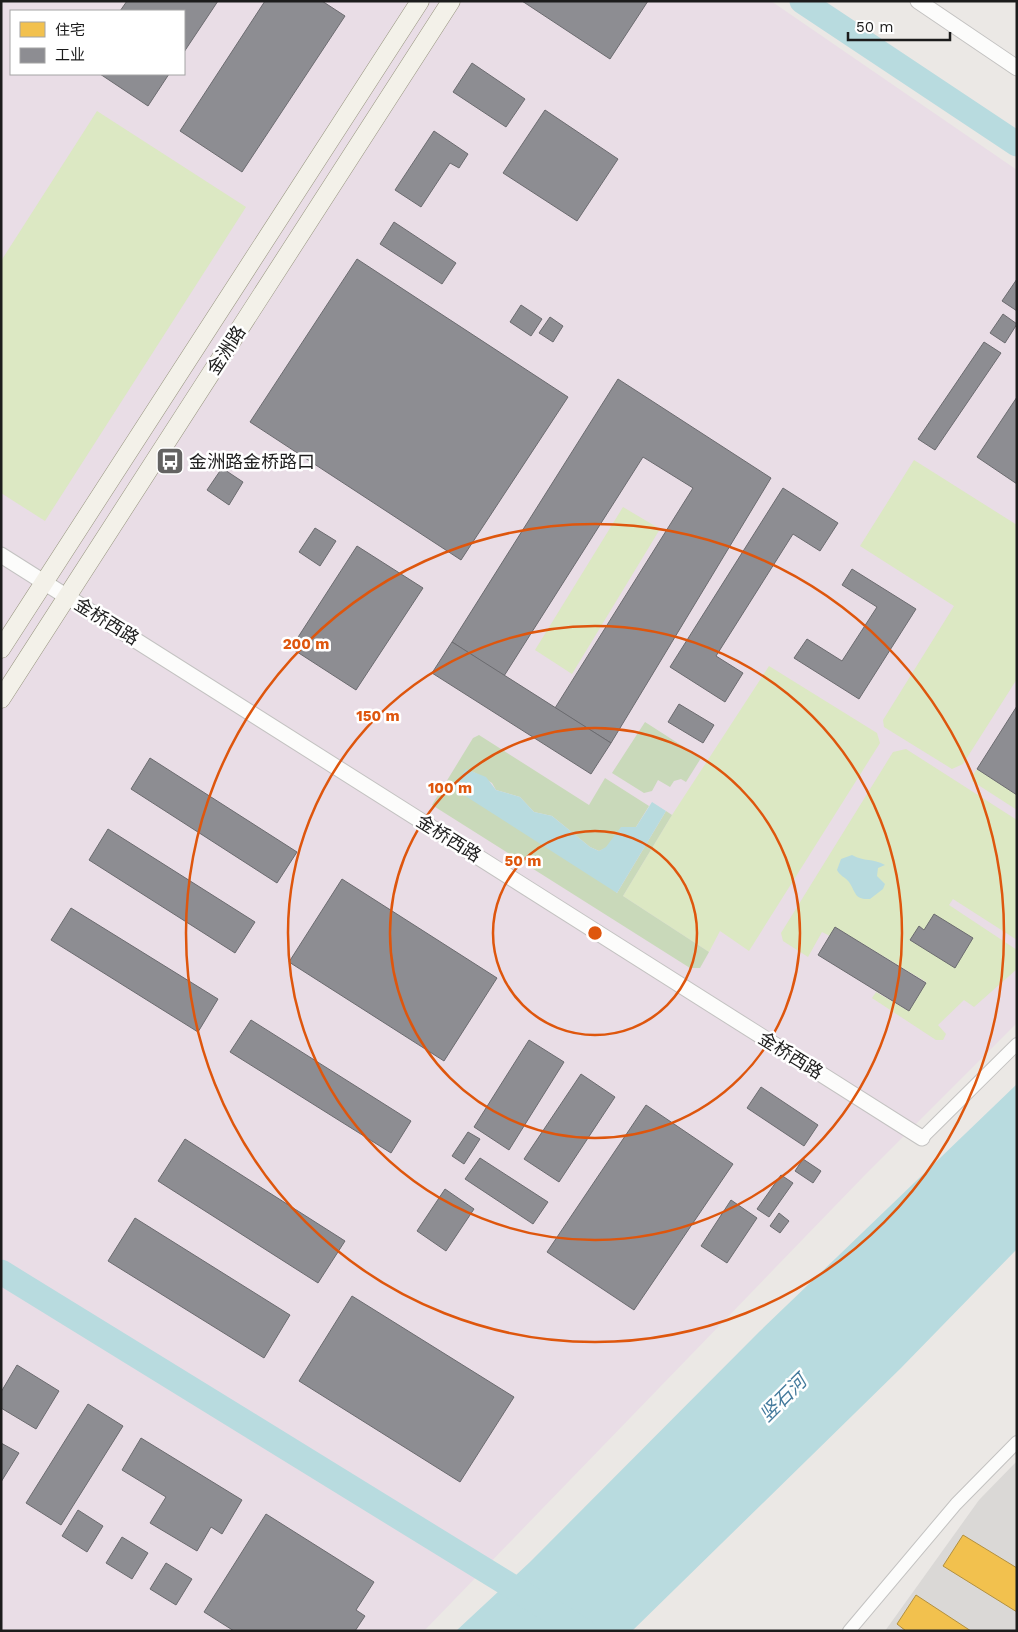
<svg xmlns="http://www.w3.org/2000/svg" width="1018" height="1632" font-family="'Work Sans','Noto Sans SC',sans-serif">
<style>
.residential{fill:#dad8d6}
.industrial{fill:#e9dde6;fill-rule:evenodd}
.grass{fill:#dce8c3}
.forest{fill:#c9d9ba}
.water{fill:#b8dbdf}
.homes{fill:#f2c14e;stroke:#b2903f}
.industry{fill:#8d8d92;stroke:#6b6b6f}
.lines{fill:none;stroke-linecap:round;stroke-linejoin:round}
.river{stroke:#b8dbdf;stroke-width:25}
.minor-casing{stroke:#c3c2c1;stroke-width:14}
.tertiary-casing{stroke:#c3c2c1;stroke-width:17}
.secondary-casing{stroke:#95937d;stroke-width:19}
.minor{stroke:#fcfcfb;stroke-width:12}
.tertiary{stroke:#fcfcfb;stroke-width:15}
.secondary{stroke:#f3f1e9;stroke-width:18}
.ring{fill:none;stroke:#de560d;stroke-width:2.5}
.labels{text-anchor:middle;dominant-baseline:central;stroke-width:5;stroke-linejoin:round;paint-order:stroke}
.street-label{font-size:18px;fill:#1c1c1c;stroke:#fff}
.poi-label{font-size:18px;fill:#1c1c1c;stroke:#fff;text-anchor:start}
.water-label{font-size:19px;font-style:italic;fill:#447a9c;stroke:#fff}
.centre{fill:#de560d;stroke:#fff;stroke-width:2.5}
.ring-label{font-size:15px;text-anchor:middle;font-weight:bold;fill:#de560d;stroke:#fff;stroke-width:5;stroke-linejoin:round;paint-order:stroke}
</style>
<rect width="100%" height="100%" fill="#ebe8e5"/>
<path class="residential" d="M1017,1461V1631H885L979,1500Z"/>
<path class="industrial" d="M1,1H771L1017,170V1023L863,1177L424,1631H1ZM11,11H184V74H11Z"/>
<g class="grass">
<path d="M97,111L246,207L45,521L1,493V261Z"/>
<path d="M914,460L1017,525V679L963,764L952,769L884,727L883,720L954,606L860,546Z"/>
<path d="M623,507L660,529L572,674L535,650Z"/>
<path d="M769,666L877,733L880,743L749,951L720,931L709,952L623,896L672,815Z"/>
<path d="M906,749L1017,820V940L953,899L949,905L1017,950V969L974,1007L964,1000L938,1025L946,1034L943,1040H936L872,998L876,992L909,1011L926,982L835,927L830,936L822,932L808,957L783,941L781,933L893,752Z"/>
<path d="M977,769L1017,795V810L972,781V776Z"/>
</g>
<g class="forest">
<path d="M645,722L701,758L686,782L681,779L674,781L670,787L658,780L652,791L644,793L612,773Z"/>
<path d="M479,735L589,805L605,778L649,806L636,827L621,828L606,848L599,851L590,847L552,816L534,812L520,797L496,790L492,783L472,771L617,893L666,811L672,815L623,896L709,952L700,968H690L432,805L473,738Z"/>
</g>
<g class="water">
<path d="M466,769L486,777L496,790L520,797L534,812L552,816L590,847L599,851L606,847L621,827H636L652,802L666,811L617,893L456,790L455,785Z"/>
<path d="M852,855C865,862 872,858 885,865L878,868L877,876L885,884L883,889L870,899C854,900 856,892 849,882C845,877 840,876 837,870L841,859Z"/>
<path d="M1017,1084V1249L901,1368L632,1631H456L530,1562L759,1332Z"/>
</g>
<g class="homes">
<path d="M963,1535L1017,1568V1612L943,1566Z"/>
<path d="M916,1595L971,1631H906L897,1624Z"/>
</g>
<g class="industry">
<path d="M127,1H218L184,52V11H120Z"/>
<path d="M265,1H322L345,16L242,172L180,131Z"/>
<path d="M522,1H648L610,59Z"/>
<path d="M472,63L525,99L506,127L453,92Z"/>
<path d="M100,74H169L148,106Z"/>
<path d="M545,110L618,159L577,221L503,173Z"/>
<path d="M434,131L468,154L459,168L450,163L421,207L395,190Z"/>
<path d="M394,222L456,263L442,284L380,244Z"/>
<path d="M357,259L568,397L461,560L250,422Z"/>
<path d="M1017,279V311L1002,301Z"/>
<path d="M521,305L542,319L531,336L510,322Z"/>
<path d="M1003,314L1017,324L1005,343L990,333Z"/>
<path d="M550,317L563,326L553,342L539,333Z"/>
<path d="M984,342L1001,353L935,450L918,439Z"/>
<path d="M618,379L771,478L611,743L555,708L693,488L643,457L504,676L452,642Z"/>
<path d="M1017,397V484L977,457Z"/>
<path d="M222,468L243,482L229,505L207,490Z"/>
<path d="M783,488L838,523L820,551L793,534L716,656L743,673L725,702L670,667Z"/>
<path d="M315,528L336,541L320,566L299,552Z"/>
<path d="M357,546L423,588L356,690L291,648Z"/>
<path d="M852,569L916,609L859,699L794,658L807,639L842,661L877,607L842,585Z"/>
<path d="M452,642L611,743L591,774L432,673Z"/>
<path d="M679,704L714,725L703,743L668,722Z"/>
<path d="M1017,706V795L977,769Z"/>
<path d="M150,758L297,852L277,883L131,789Z"/>
<path d="M108,829L255,922L235,953L89,860Z"/>
<path d="M342,879L497,978L444,1061L289,962Z"/>
<path d="M71,908L218,999L198,1032L51,940Z"/>
<path d="M934,914L973,938L955,968L910,940L919,926L924,930Z"/>
<path d="M835,927L926,983L909,1011L818,955Z"/>
<path d="M251,1020L411,1121L391,1153L230,1052Z"/>
<path d="M529,1040L564,1062L509,1150L474,1127Z"/>
<path d="M581,1074L615,1097L559,1182L524,1159Z"/>
<path d="M761,1087L818,1125L804,1146L747,1108Z"/>
<path d="M646,1105L733,1164L634,1310L547,1252Z"/>
<path d="M468,1132L480,1139L464,1164L452,1156Z"/>
<path d="M185,1139L345,1241L318,1283L158,1181Z"/>
<path d="M480,1158L548,1202L533,1224L465,1179Z"/>
<path d="M803,1159L821,1171L813,1183L795,1171Z"/>
<path d="M781,1175L793,1183L769,1217L757,1209Z"/>
<path d="M445,1189L474,1209L446,1251L417,1231Z"/>
<path d="M731,1200L757,1218L727,1263L701,1246Z"/>
<path d="M779,1213L789,1221L780,1233L770,1226Z"/>
<path d="M135,1218L290,1315L264,1358L108,1261Z"/>
<path d="M352,1296L514,1397L460,1482L299,1381Z"/>
<path d="M17,1365L59,1391L36,1429L1,1408V1392Z"/>
<path d="M88,1404L123,1426L61,1525L26,1503Z"/>
<path d="M141,1438L242,1500L222,1534L211,1527L197,1551L150,1523L166,1497L122,1470Z"/>
<path d="M1,1443L19,1453L1,1482Z"/>
<path d="M78,1510L103,1526L87,1552L62,1536Z"/>
<path d="M266,1514L374,1582L356,1610L365,1616L355,1631H234L204,1612Z"/>
<path d="M122,1537L148,1553L132,1579L106,1563Z"/>
<path d="M166,1563L192,1579L176,1605L150,1589Z"/>
</g>
<g class="lines">
<g class="river">
<path d="M802,1L1017,144"/>
<path d="M1,1272L584,1631"/>
</g>
<g class="minor-casing">
<g id="minor">
<path d="M922,1138L1017,1044"/>
<path d="M849,1631L956,1504L1017,1442"/>
</g>
</g>
<g class="tertiary-casing">
<g id="tertiary">
<path d="M918,1L1017,68"/>
<path d="M1,555L922,1138"/>
</g>
</g>
<g class="secondary-casing">
<g id="secondary">
<path d="M1,649L420,1"/>
<path d="M1,699L451,1"/>
</g>
</g>
<use href="#minor" class="minor"/>
<use href="#tertiary" class="tertiary"/>
<use href="#secondary" class="secondary"/>
</g>
<g class="ring">
<circle cx="595" cy="933" r="102"/>
<circle cx="595" cy="933" r="205"/>
<circle cx="595" cy="933" r="307"/>
<circle cx="595" cy="933" r="409"/>
</g>
<defs>
<g id="bus-square" transform="scale(1.4375)"><rect x="-9" y="-9" width="18" height="18" rx="4" fill="#646362" stroke="#fff"/><path d="M-5-6H5V4H4V6H2V4H-2V6H-4V4H-5ZM-3.5-4V0h7V-4ZM-3.5 1.2v1.5H-2V1.2ZM2 1.2v1.5H3.5V1.2Z" fill="#fff"/></g>
</defs>
<g fill-rule="evenodd">
<use href="#bus-square" x="170" y="461"/>
</g>
<g class="labels">
<g class="street-label">
<text transform="translate(226 350) rotate(-57)">金洲路</text>
<text transform="translate(107 621) rotate(32)">金桥西路</text>
<text transform="translate(449 838) rotate(32)">金桥西路</text>
<text transform="translate(791 1055) rotate(32)">金桥西路</text>
</g>
<g class="poi-label">
<text x="189" y="461">金洲路金桥路口</text>
</g>
<g class="water-label">
<text transform="translate(783 1398) rotate(-45)">竖石河</text>
</g>
</g>
<circle cx="595" cy="933" r="8" class="centre"/>
<g class="ring-label">
<text x="306" y="649">200 m</text>
<text x="378" y="721">150 m</text>
<text x="450" y="793">100 m</text>
<text x="523" y="866">50 m</text>
</g>
<rect width="1018" height="1632" fill="none" stroke="#1c1c1c" stroke-width="5"/>
<rect x="10" y="10" width="175" height="65" fill="#ffffff" stroke="#a4a4a4"/>
<rect x="20" y="22" width="25" height="15" fill="#f2c14e" stroke="#a4a4a4"/>
<text x="55" y="35" font-size="15" fill="#1c1c1c">住宅</text>
<rect x="20" y="48" width="25" height="15" fill="#8d8d92" stroke="#a4a4a4"/>
<text x="55" y="60" font-size="15" fill="#1c1c1c">工业</text>
<path d="M848 32v8h102v-8" fill="none" stroke="#1c1c1c" stroke-width="2.5"/>
<text x="856" y="32" font-size="15" fill="#1c1c1c" stroke="#ffffff" stroke-width="4" paint-order="stroke">50 m</text>
</svg>
